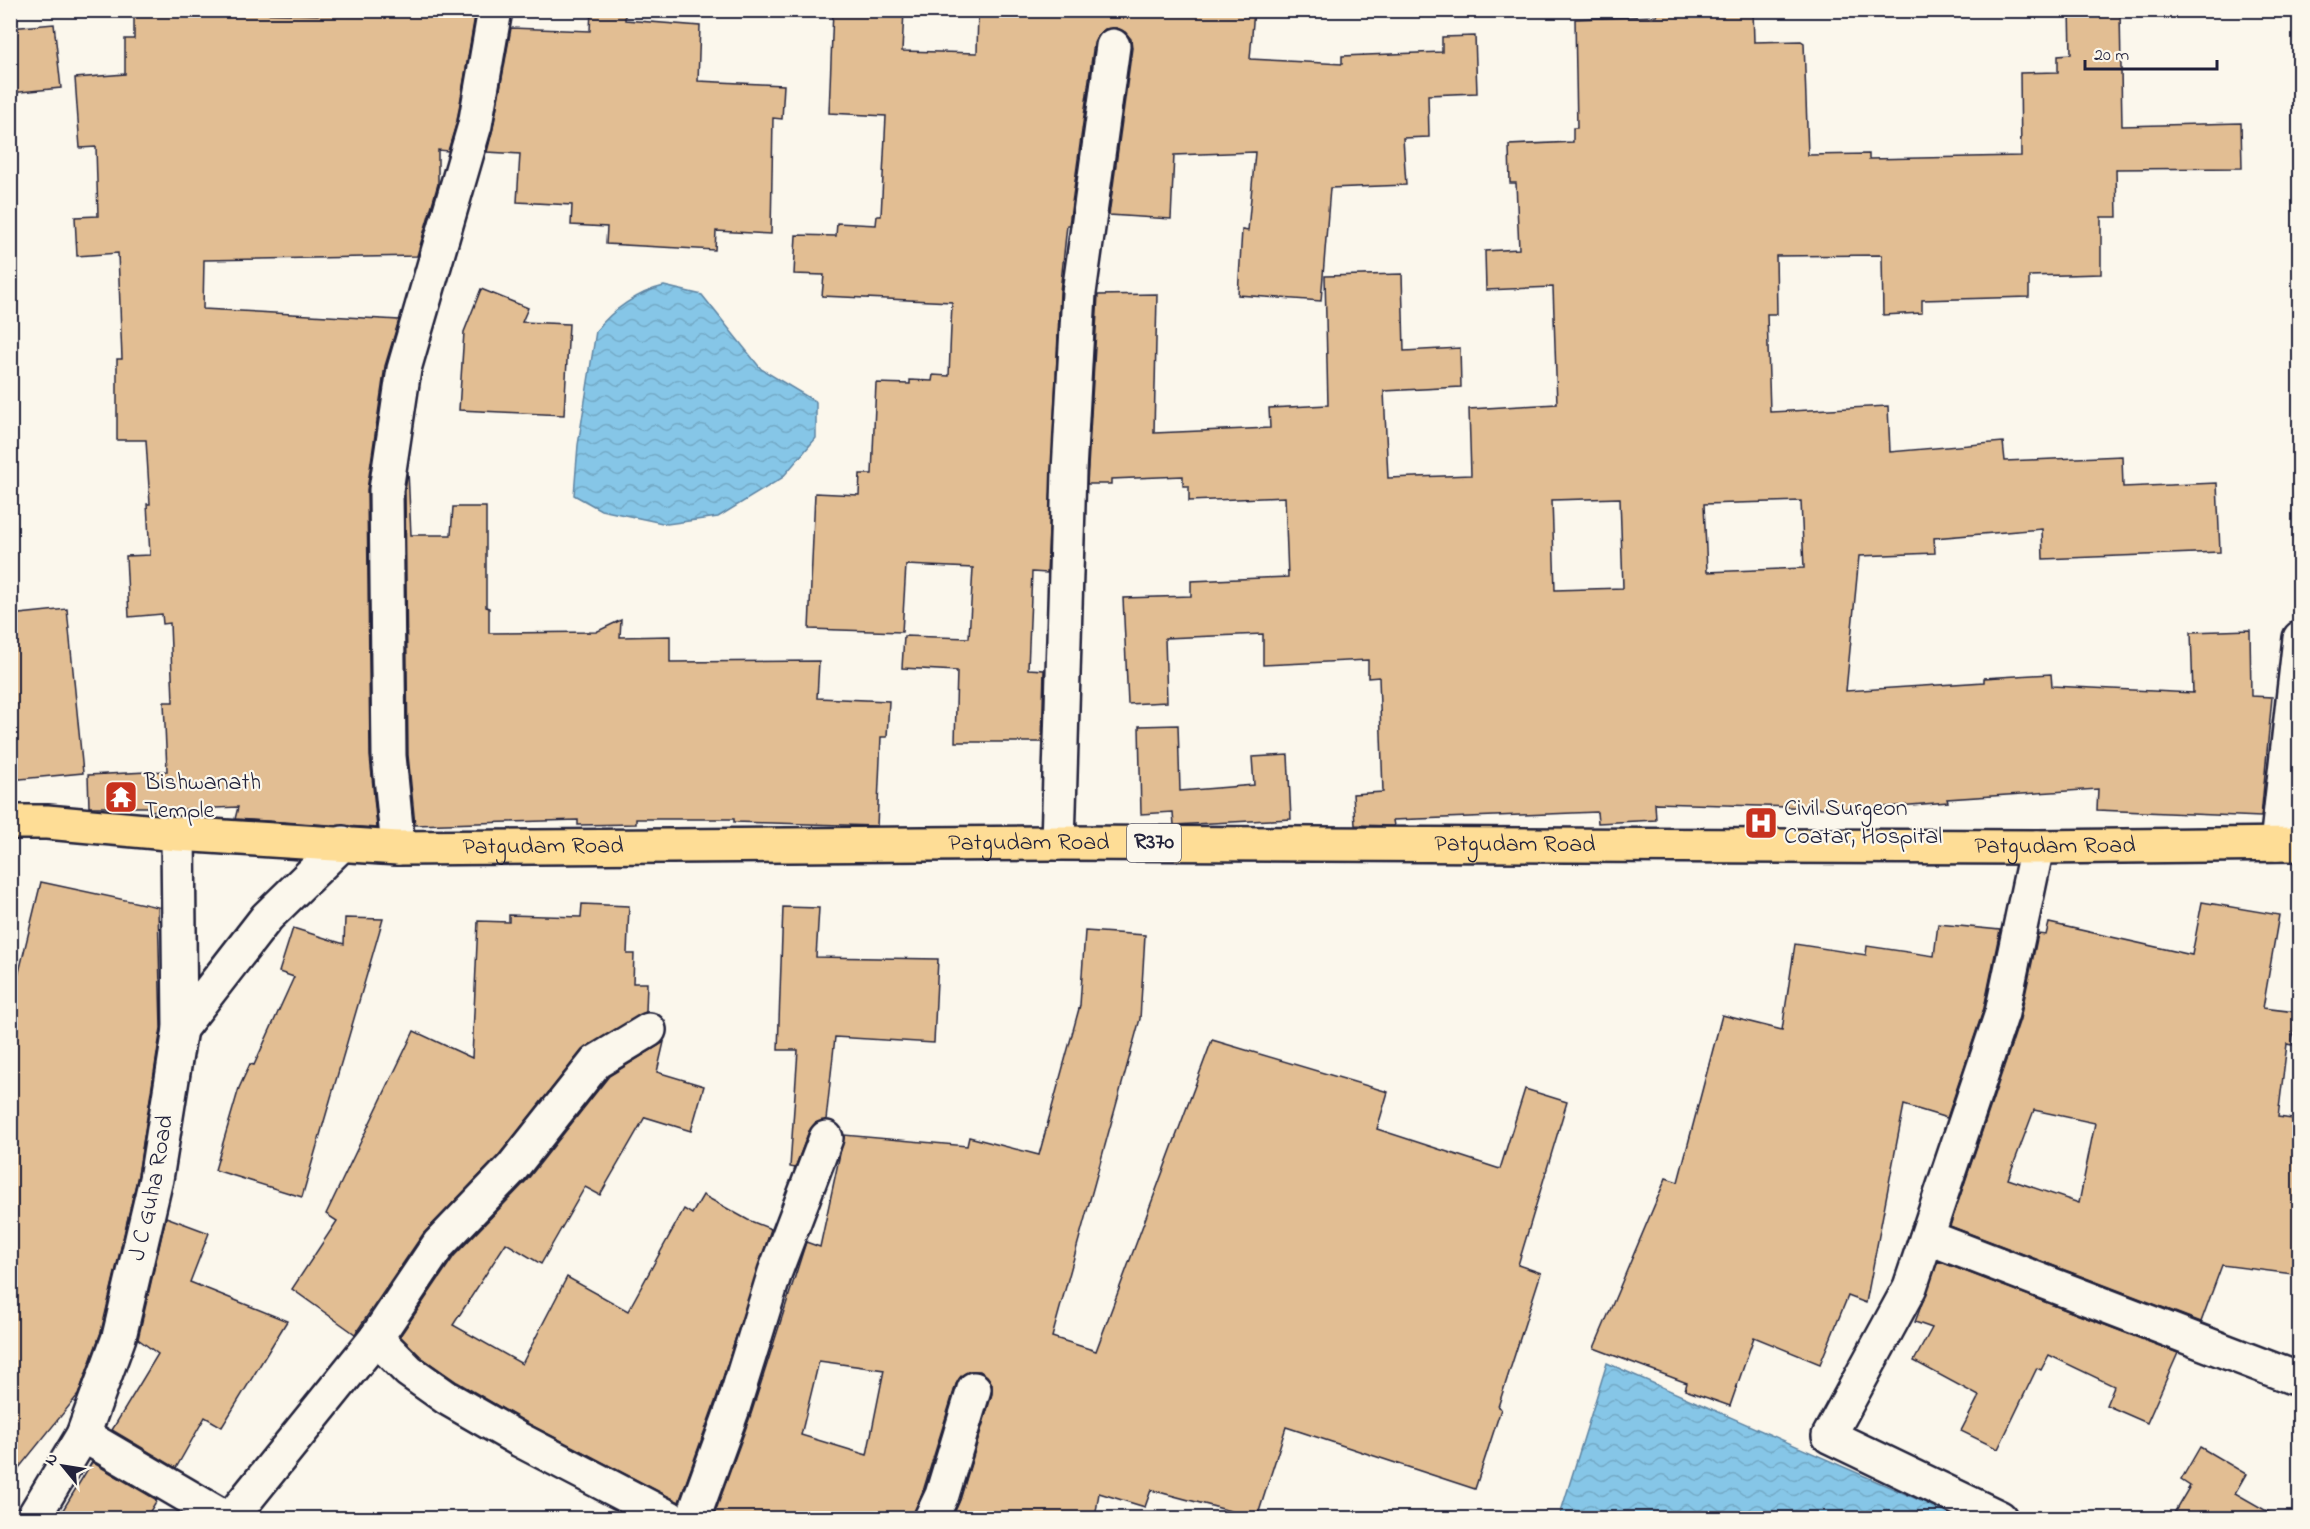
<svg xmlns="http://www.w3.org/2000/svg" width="2310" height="1529" font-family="'Indie Flower',sans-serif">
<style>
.water{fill:url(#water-waves);stroke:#5e84a2;stroke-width:1.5}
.building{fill:#e2be93;stroke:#22223b;stroke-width:1.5;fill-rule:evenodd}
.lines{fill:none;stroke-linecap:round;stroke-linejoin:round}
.minor-casing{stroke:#22223b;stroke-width:38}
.tertiary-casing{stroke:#22223b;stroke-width:38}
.primary-casing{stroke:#22223b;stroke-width:38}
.minor{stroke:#fbf7ec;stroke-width:33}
.tertiary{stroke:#fbf7ec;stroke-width:33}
.primary{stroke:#fedd96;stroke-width:33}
.labels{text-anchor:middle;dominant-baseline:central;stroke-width:4.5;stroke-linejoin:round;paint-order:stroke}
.shield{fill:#fbf7ec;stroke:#636270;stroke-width:1.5}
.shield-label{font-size:22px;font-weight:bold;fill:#22223b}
.poi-label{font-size:24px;fill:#22223b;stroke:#fbf7ec;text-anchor:start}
.street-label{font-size:24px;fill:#22223b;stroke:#fbf7ec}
</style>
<defs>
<pattern id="water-waves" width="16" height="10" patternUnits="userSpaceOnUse" patternTransform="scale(1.5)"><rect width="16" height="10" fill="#86c6e7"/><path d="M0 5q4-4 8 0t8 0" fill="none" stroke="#73aac7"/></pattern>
</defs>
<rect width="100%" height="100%" fill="#fbf7ec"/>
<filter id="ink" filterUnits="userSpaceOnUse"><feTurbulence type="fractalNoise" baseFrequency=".0167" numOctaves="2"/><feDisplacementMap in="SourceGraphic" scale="12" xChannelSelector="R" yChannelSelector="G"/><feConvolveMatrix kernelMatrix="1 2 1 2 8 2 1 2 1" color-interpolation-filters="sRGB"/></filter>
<g filter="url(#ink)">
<g class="water">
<path d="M664,286L702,295L761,369L816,402V438L782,478L718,517L667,524L601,510L574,495L578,445L596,331C612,310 638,292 664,286Z"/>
<path d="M1607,1363L1960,1518H1559Z"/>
</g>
<g class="building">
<path d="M134,10L368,16V10H476L457,121L448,151L438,150V184L417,256L204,260L203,309L399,320L385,366L367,490L370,756L377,828L235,819L238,807L148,811V807H89L88,775L167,771L164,702H173L170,623L163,624L162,614L129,617L126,556L150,555L147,504H150L146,440H117V359H122L118,253L77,256L75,217L98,216L96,147L80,148L75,78L125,74V39H134Z"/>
<path d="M591,10H625V20L700,26L698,81L784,85L782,119L773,118L771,234L716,231L715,250L606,244L607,227L571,225L572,205L517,202L520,154L487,152L493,128L511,28L590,31Z"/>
<path d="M833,10H904L902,51L977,53L978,10H1254L1250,59L1342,64V56L1442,52V37L1475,36L1477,93L1428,95L1429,137L1403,138L1406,185L1330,188L1321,301L1238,295L1242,230L1248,231L1255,152L1174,155L1171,219L1109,215L1132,48L1131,39L1125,32L1116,28L1105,29L1098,35L1094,43L1069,225H1067L1060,292L1047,573L1032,572L1028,669L1044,670L1042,742H955L957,671L902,668L904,636L969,638L973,568L906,565L902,632L809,629L815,493L859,495L860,474H872L876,383L910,384V380L932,381L933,375L949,376L952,302L822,296L824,275L794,274L796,235L836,236L837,223L876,225L877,216H881L886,116L829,113Z"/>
<path d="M1657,10H1753L1754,42L1801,41L1804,43L1808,155L1869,154V159L2021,156L2020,73L2058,72V55L2071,54L2070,10L2120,12L2122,126L2241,123L2242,168L2116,169L2117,217H2101V274L2029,276V297L1922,300V313L1883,315L1882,255L1776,256L1777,314H1767L1770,412L1888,406L1890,452L2003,442L2005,461L2122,456L2123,487L2217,483L2220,552L2043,559L2042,529L1934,538L1935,553L1859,556L1846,691L1984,682V678L2051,674L2052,686L2193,693L2191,632L2250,630L2251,696L2272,697L2261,817L2097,810L2098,789L1947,799L1948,802L1860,809L1655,803L1656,820L1598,823L1597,812L1393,820L1394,826L1355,825L1353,794L1383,792L1379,677L1368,678V660L1263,665V634L1165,638L1167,702L1128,704L1123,598L1191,596V581L1288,577L1285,497L1189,501V486H1183V476L1111,479V484H1087L1098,295L1157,294L1154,433L1270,428L1269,408L1328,405L1325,276L1402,274L1404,351L1460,348L1461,387L1384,391L1388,478L1471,475L1469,409L1557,404L1553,287L1486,290L1485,251L1519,249L1516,183H1510L1509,145L1573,142V128H1577L1575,19L1657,16ZM1620,498L1623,588L1555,590L1552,500ZM1801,501L1804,568L1707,572L1704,504Z"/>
<path d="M54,24L61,88L10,93V28Z"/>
<path d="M481,289L528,308L522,322L569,324L564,415L459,410L464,332Z"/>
<path d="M408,471L411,535H451L453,507H486V607L489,608V633L596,632L621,620L620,637L670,636V662L819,661L817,698L889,701L887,737H881L877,826L734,822V819H636V824L578,825V820L415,825L408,755L405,491Z"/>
<path d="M67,609L83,773L10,780V615Z"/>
<path d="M1178,725L1180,791L1254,785L1252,757L1288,755L1291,819L1174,825L1173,812L1141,814L1139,726Z"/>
<path d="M41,882L158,907L161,1028L138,1175L101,1332L78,1395L10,1479V1009Z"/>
<path d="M2202,902L2279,915L2263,1008L2296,1012L2292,1045L2287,1044L2278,1117L2300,1120V1275L2222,1265L2201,1322L1950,1226L2020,1019L2038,934L2046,935L2049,923L2192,955ZM2034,1110L2095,1123L2079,1203L2008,1179Z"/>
<path d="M582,904L629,906L627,954H634L633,983H647L646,1012L582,1050L498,1156L423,1234L355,1334L292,1289L337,1221L326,1214L414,1031L472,1058L478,921L509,922V915L581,917Z"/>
<path d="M783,907L819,908L816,957L938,959L934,1043L835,1037L826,1120L815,1123L809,1131L795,1168L790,1167L798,1050H778Z"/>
<path d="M345,918L383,919L302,1197L215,1170L239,1088L250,1064L254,1065L294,977L279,972L293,928L344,944Z"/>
<path d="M1938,924L2000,930L1984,1008L1947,1118L1904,1105L1866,1303L1848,1296L1820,1364L1754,1337L1730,1406L1685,1390L1687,1383L1594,1348L1666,1178L1678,1182L1722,1015L1782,1030L1795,944L1866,955L1867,946L1934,956Z"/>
<path d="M1085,931L1145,935L1140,1019L1052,1337L1096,1351L1212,1040L1388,1092L1377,1129L1500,1169L1525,1089L1567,1102L1518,1265L1541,1273L1498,1407L1501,1409L1475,1489L1286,1427L1257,1518L1151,1490L1145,1507L1099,1493L1095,1518H952L960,1500L992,1394V1384L987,1376L980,1371H970L962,1375L956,1384L924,1488L912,1518H713L751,1414L806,1242L820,1247L844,1135L967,1146L969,1137L1039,1155L1080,1005ZM819,1361L884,1370L867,1455L801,1435Z"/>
<path d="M664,1042L657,1072L704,1086L691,1131L645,1117L600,1195L585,1187L541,1264L506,1243L453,1325L522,1364L567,1277L628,1311L684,1209L692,1214L703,1195L748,1220L771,1229L715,1402L679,1502L529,1424L457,1382L421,1357L400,1336L454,1256L527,1180L609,1076Z"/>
<path d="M166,1217L209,1233L190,1282L287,1321L222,1427L205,1417L176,1468L112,1430L158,1354L138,1339Z"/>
<path d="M1938,1261L2178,1353L2147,1423L2106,1405L2114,1386L2049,1355L2041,1370L2037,1368L1998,1449L1961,1431L1979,1396L1914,1361L1932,1328L1915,1322Z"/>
<path d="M2200,1447L2246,1474L2235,1493L2279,1518H2171L2190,1486L2181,1480Z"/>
<path d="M92,1462L157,1500L146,1518H58Z"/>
</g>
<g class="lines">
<g class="minor-casing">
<g id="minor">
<path d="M1058,843L1069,471L1079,293L1113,46"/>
<path d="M2277,844L2300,638"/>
<path d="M398,848L389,756L386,490L404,369L475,125L495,10"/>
<path d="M649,1030L596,1062L512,1168L439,1244L376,1338L409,1371L447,1398L520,1440L670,1518"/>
<path d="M1927,1237L2300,1380"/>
<path d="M83,1435L225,1518"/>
<path d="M231,1518L376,1338"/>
<path d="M693,1518L733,1408L775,1272L826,1138"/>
<path d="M931,1518L942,1495L974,1389"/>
<path d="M2000,1518L1829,1436L1910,1287L2002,1013L2037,847"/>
</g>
</g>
<g class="tertiary-casing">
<g id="tertiary">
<path d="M180,1029L267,917L343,843"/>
<path id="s1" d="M33,1518L83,1435L119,1337L156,1179L180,1029L178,834"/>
</g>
</g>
<g class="primary-casing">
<g id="primary">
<path id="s2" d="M10,822H47L178,834L398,848L1058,843L2037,847L2300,844"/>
</g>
</g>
<use href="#minor" class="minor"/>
<use href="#tertiary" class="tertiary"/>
<use href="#primary" class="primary"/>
</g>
</g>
<defs>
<g id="temple-square" transform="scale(1.725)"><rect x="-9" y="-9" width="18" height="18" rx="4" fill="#c8321e" stroke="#fbf7ec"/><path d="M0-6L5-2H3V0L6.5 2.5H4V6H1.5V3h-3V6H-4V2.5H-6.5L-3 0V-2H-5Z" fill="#fff"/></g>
<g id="hospital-square" transform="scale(1.725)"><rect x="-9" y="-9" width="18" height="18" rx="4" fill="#c8321e" stroke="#fbf7ec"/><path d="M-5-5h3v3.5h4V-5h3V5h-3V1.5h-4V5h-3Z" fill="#fff"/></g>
</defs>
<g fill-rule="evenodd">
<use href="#temple-square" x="121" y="797"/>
<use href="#hospital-square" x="1761" y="823"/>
</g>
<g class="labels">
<rect class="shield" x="1127" y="824" width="54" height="38" rx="4.5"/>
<g class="shield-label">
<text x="1154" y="843">R370</text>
</g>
<g class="poi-label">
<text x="144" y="783">Bishwanath<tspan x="144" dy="28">Temple</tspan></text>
<text x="1784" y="809">Civil Surgeon<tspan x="1784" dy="28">Coatar, Hospital</tspan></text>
</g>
<g class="street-label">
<text stroke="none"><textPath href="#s2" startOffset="1020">Patgudam Road</textPath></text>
<text stroke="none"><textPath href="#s2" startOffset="1506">Patgudam Road</textPath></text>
<text stroke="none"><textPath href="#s2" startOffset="2046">Patgudam Road</textPath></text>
<text stroke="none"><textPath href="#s2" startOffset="534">Patgudam Road</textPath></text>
<text stroke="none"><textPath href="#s1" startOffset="354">J C Guha Road</textPath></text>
</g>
</g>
<rect width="2310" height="1529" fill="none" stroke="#fbf7ec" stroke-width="36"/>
<rect x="18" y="18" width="2274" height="1493" fill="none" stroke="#22223b" stroke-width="2" filter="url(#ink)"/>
<g transform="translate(63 1466) rotate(300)" stroke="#fbf7ec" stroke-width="4.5" paint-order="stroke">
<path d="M0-4.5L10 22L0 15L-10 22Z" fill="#22223b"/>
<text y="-9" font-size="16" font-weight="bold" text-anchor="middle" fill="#22223b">N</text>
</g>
<path d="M2085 60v9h132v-9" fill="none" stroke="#22223b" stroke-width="3"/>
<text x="2094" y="60" font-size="18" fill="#22223b" stroke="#fbf7ec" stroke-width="4.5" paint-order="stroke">20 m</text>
</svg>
